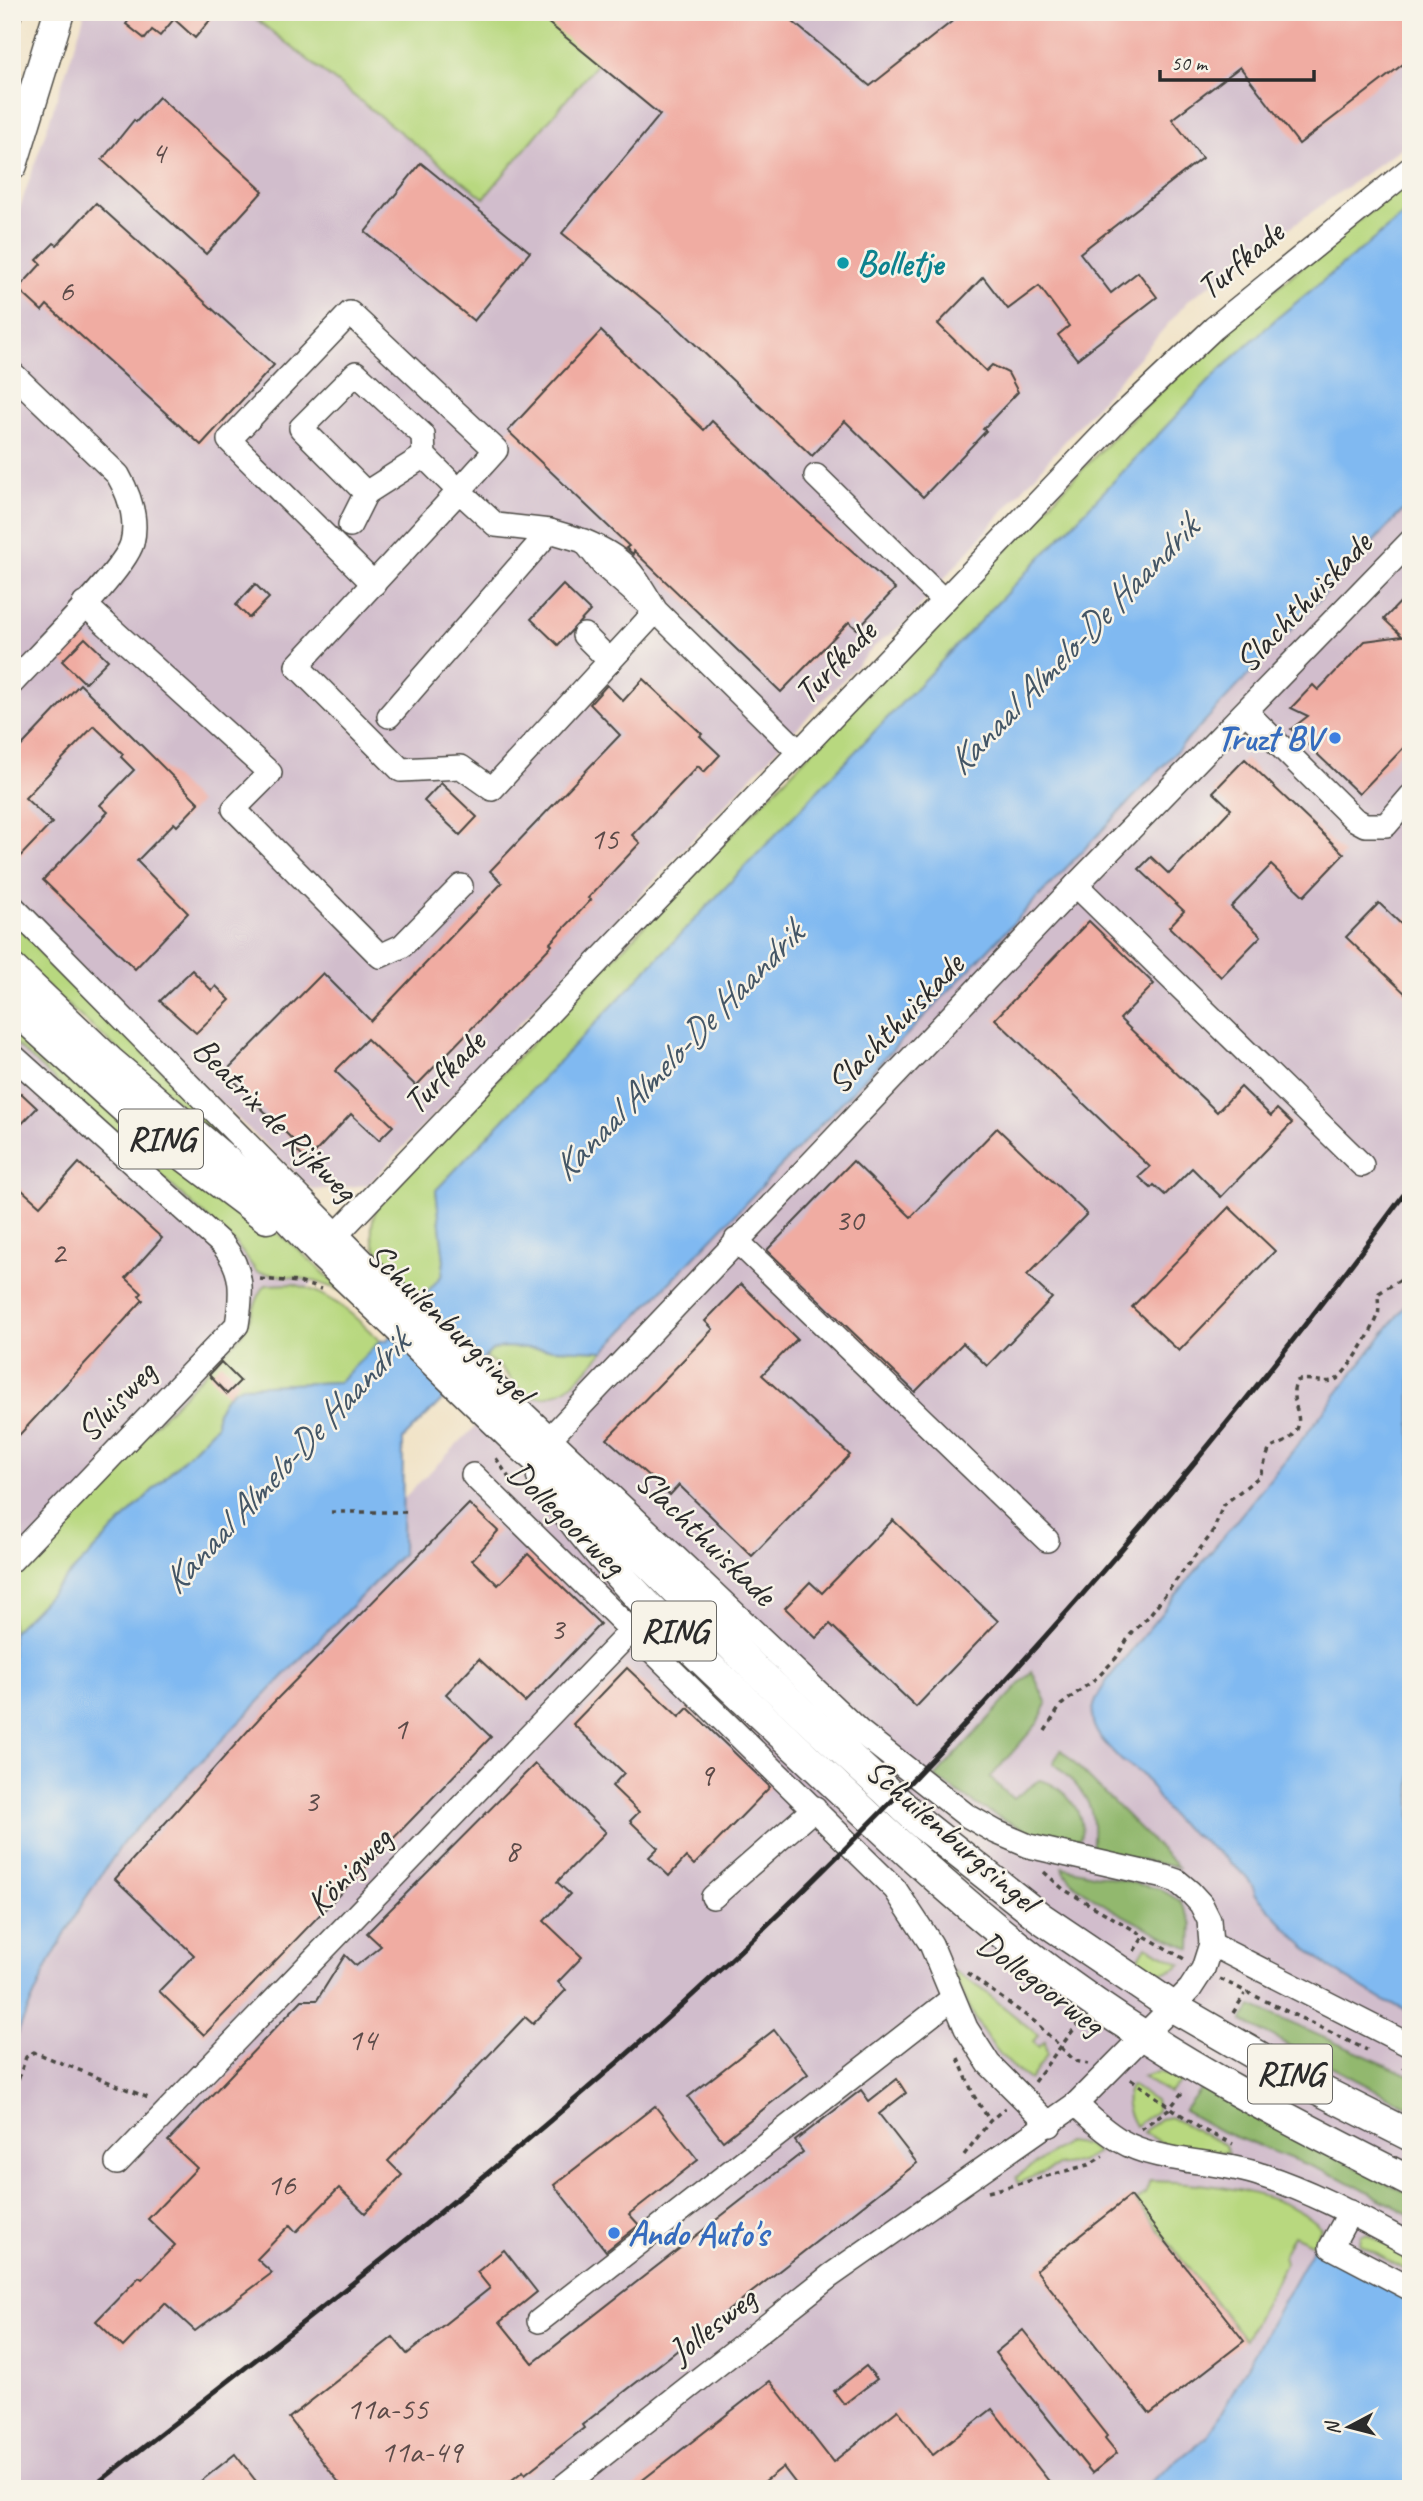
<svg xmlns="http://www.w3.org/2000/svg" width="1423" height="2501" font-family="Caveat,sans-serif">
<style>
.industrial{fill:#d1bdcc}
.green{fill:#b8d87f;stroke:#728255;stroke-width:2}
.forest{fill:#92b86e;stroke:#5e724c;stroke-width:2}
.water{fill:#80b9f1;stroke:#56728e;stroke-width:2}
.building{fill:#f0aca2}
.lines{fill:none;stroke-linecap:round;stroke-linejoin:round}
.minor-casing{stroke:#494742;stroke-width:26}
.major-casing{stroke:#494742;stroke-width:33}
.path{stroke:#494742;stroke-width:3.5;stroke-dasharray:5 5;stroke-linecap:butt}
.minor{stroke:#fff;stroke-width:23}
.major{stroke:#fff;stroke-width:30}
.rail{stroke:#2b2b2b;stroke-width:5}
.culture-dot{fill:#0f9aa8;stroke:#f7f3e8;stroke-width:2.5}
.shop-dot{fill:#3f7fe0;stroke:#f7f3e8;stroke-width:2.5}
.labels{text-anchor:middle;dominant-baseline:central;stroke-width:5;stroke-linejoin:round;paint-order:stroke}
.number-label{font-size:32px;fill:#5c4b49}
.shield{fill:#f7f3e8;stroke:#686764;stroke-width:2}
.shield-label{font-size:33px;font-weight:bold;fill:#2b2b2b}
.street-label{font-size:35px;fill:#2b2b2b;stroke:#f7f3e8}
.culture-label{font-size:35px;font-weight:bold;fill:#0d838f;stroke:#f7f3e8;text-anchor:start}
.shop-label{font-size:35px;font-weight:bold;fill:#366cbe;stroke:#f7f3e8;text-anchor:end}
.water-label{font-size:37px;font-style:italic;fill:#445666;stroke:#f7f3e8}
</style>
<rect width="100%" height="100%" fill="#f7f3e8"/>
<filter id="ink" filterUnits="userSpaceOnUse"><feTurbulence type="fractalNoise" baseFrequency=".0143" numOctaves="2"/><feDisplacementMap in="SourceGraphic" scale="14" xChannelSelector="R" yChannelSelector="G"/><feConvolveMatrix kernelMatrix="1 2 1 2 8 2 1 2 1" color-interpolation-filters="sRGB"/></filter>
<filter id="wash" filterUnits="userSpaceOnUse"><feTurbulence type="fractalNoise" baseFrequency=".00686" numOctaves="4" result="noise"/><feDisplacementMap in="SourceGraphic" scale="28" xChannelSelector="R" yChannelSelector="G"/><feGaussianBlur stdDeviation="1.57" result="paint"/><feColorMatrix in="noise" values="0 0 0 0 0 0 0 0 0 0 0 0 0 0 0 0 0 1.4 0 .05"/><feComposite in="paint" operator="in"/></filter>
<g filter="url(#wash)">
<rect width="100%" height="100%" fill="#f1e3c7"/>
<g class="industrial">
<path d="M80,12H1411V141L1190,299L907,621L875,646L784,742L368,1185L313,1190L12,904V231L76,42L84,16Z"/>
<path d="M1411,490V2489H12V2009L156,1746Z"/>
<path d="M12,996L319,1276L12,1592Z"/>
</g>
<g class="green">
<path d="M247,12H537L598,62L484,198Z"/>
<path d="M1411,178V209L1276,319L1221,369L436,1190L444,1261L442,1275L424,1298C391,1269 355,1248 380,1201L1125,425L1243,315Z"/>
<path d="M12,919L308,1217L39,980L12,950Z"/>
<path d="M12,1015L184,1165L291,1243L345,1292L311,1280L257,1272L236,1244L12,1041Z"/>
<path d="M293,1284C331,1293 353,1314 380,1341L339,1382L242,1386C225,1393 216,1408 216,1426L12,1633V1573L241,1335C252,1320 256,1294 266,1285Z"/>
<path d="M503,1347L604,1351C582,1375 563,1402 527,1397L500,1367L485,1357L492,1350Z"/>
<path d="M1146,1946L1182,1964C1166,1976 1151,1974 1134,1966Z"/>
<path d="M952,1970L982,1989L1038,2035L1033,2042L1039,2047L1045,2041L1047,2055L1030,2080C989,2053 971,2013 952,1970Z"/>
<path d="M1158,2072L1185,2078L1169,2093L1142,2077Z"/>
<path d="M1131,2085L1155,2100L1157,2111L1135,2126C1128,2114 1122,2098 1131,2085Z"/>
<path d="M1170,2117L1225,2145L1228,2153L1166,2145L1143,2132L1160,2119Z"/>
<path d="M1067,2142L1087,2145L1097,2153L1081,2162L1058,2166L1018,2183L1016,2177Z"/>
<path d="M1150,2181C1199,2182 1286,2190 1321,2228L1313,2244L1293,2235L1283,2255L1285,2264L1245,2340L1136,2201L1145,2194Z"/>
<path d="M1367,2234L1411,2257V2273L1360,2245L1361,2235Z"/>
</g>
<g class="forest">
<path d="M1032,1671L1047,1704L1037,1724L990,1778L1013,1799L1040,1780C1063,1785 1088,1814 1080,1838L1067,1844C1017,1831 977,1806 935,1777Z"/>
<path d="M1061,1750L1178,1867L1092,1852C1097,1804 1087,1794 1053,1763Z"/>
<path d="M1062,1867L1160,1889L1180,1901L1192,1924L1191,1949C1164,1936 1070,1894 1062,1867Z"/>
<path d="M1252,2006L1411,2076V2108L1242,2021Z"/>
<path d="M1201,2088L1411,2195V2215L1339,2177L1222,2132L1184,2111Z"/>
</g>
<g class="water">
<path d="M1411,209V502L1113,819L604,1351L503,1347L492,1350L403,1439L402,1554L125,1840L85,1899L49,1963L12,2045V1633L216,1426C216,1408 225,1393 242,1386L339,1382L380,1341L387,1340L442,1275L444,1261L436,1190L1221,369L1276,319Z"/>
<path d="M1411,1298V2012L1386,2002L1329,1967L1298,1940L1255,1894C1252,1870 1192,1837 1174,1819C1161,1806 1154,1789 1143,1776C1137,1769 1128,1766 1121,1760C1088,1727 1083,1718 1108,1679L1296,1447Z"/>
<path d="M1314,2246L1411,2299V2481L1401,2489H1141L1208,2436Z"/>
</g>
<g id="blocks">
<g class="building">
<path d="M130,12H217L195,38L174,19L160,36L152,30L145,39L126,24L133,15Z"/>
<path d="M535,12H781L870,86L964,12H1411V58L1299,144L1240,67L1172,119L1202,158L1080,253L1111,293L1138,272L1157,297L1077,359L1058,335L1069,326L1039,286L1008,309L983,277L938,324L986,371L992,365L1008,373L1018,392L983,429L986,431L923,497L845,421L812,456L677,327L562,233L660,115Z"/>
<path d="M159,97L263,191L206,254L102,160L134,120L136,122Z"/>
<path d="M421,163L530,252L474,321L365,232Z"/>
<path d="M96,203L274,365L201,445L47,305L42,311L18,289L41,264L37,260L54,243L57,245Z"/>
<path d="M601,331L704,430L712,421L805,509L895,589L857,629L849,622L781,692L634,551L633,554L626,548L629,546L508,431Z"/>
<path d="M255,584L269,598L249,618L236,605Z"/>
<path d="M563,585L590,611L558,645L531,619Z"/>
<path d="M1411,591V740L1359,794L1291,729L1308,716L1291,708L1313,685L1318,690L1321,687L1365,641L1402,636L1384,619Z"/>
<path d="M85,638L108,660L85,683L62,661Z"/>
<path d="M643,679L702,734L700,736L720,755L704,772L698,766L632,835L640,843L588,898L591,900L550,943L552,945L416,1086L367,1039L335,1071L393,1126L379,1140L351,1114L307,1161L293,1147L297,1144L225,1072L323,973L371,1021L502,883L490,871L620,735L590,704L607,685L623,701Z"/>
<path d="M80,684L199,803L177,826L174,823L137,861L188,913L135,969L43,880L108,812L100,805L134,770L121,757L123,754L94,726L25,798L52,823L12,865V756Z"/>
<path d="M1245,759L1344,854L1304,896L1271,865L1231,907L1261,936L1221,977L1169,927L1184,911L1139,869L1151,857L1169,874L1231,809L1213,792Z"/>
<path d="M441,783L477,817L460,835L424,801Z"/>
<path d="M1379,903L1401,924L1411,914V999L1346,937Z"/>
<path d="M1089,921L1154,984L1120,1019L1217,1112L1241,1087L1271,1116L1277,1109L1292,1123L1221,1197L1192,1168L1165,1195L1154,1185L1151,1188L1139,1177L1150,1167L995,1019Z"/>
<path d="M192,970L212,991L216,986L230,1000L196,1033L160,1001Z"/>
<path d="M21,1093L37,1108L12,1134V1102Z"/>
<path d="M997,1128L1087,1214L1027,1275L1052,1298L987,1366L963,1343L915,1392L767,1250L853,1161L911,1217Z"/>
<path d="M79,1163L162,1238L126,1278L142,1293L139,1296L143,1300L12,1443V1181L40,1206Z"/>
<path d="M1229,1207L1275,1251L1179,1351L1132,1307Z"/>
<path d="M741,1284L797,1339L762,1375L850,1455L752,1556L679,1485L670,1495L607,1439L713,1329L705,1321Z"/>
<path d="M221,1362L240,1381L227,1394L209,1375Z"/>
<path d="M469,1504L498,1531L472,1560L498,1585L528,1554L600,1624L525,1702L479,1659L446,1694L491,1737L204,2035L159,1991L194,1955L115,1879L271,1705Z"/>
<path d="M893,1520L998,1621L916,1707L830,1624L816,1638L785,1608L810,1582L822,1593Z"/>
<path d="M627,1668L679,1717L688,1708L770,1787L694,1865L686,1857L669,1876L649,1857L658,1848L630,1821L639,1812L612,1786L624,1773L573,1724Z"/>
<path d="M535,1764L606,1832L557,1882L570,1894L544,1921L582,1957L558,1982L566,1990L533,2024L525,2017L388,2161L402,2175L365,2213L339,2188L296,2232L290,2225L257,2259L272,2273L195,2331L165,2303L123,2347L96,2321L139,2277L142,2279L175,2245L148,2219L197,2168L168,2141L302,2000H317L345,1955L356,1966L381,1946L367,1933Z"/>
<path d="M774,2030L808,2074L723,2141L688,2097Z"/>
<path d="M897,2079L906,2093L879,2114L917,2163L582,2425L584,2428L525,2474L523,2471L501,2489H344L289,2418L393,2337L407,2354L490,2288L477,2272L504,2250L537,2292L500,2322L533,2363L803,2152L795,2141L861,2090L869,2101Z"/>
<path d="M655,2106L698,2160L629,2214L639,2225L606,2251L554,2185Z"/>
<path d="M1130,2196L1244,2341L1150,2414L1036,2270Z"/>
<path d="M1023,2330L1107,2436L1105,2438L1117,2453L1092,2473L995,2353Z"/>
<path d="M866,2366L877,2379L844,2404L834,2391Z"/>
<path d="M770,2381L833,2462L898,2410L933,2455L992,2409L1055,2489H800L783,2467L755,2489H631Z"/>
<path d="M235,2454L262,2489H191Z"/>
</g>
</g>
</g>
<g filter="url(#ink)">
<use href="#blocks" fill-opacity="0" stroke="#494742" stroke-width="2"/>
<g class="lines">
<g class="minor-casing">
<g id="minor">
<path d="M12,373L118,475C130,496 138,519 132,543C125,570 36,657 12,683"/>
<path d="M816,476L943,600"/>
<path d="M366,493L424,456"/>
<path d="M350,525L366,493L301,428L356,373L423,435L424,456L459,491L496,450L350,313L229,440L374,584"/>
<path d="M584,541C627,559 632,572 656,611L492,789L461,767L401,770L297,666L459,491L496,525L550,531L584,541L603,565L656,611L798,751"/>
<path d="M84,604L270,773L234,809L380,956L402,946L461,886"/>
<path d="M584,635L610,661"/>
<path d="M1246,712L1354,819L1365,825H1386L1411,796"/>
<path d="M389,716L550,531"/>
<path d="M1076,885L1362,1165"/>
<path d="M12,906L367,1265L859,1731L966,1815L996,1832L1029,1846L1165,1877L1177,1881L1190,1892L1201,1904L1209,1920L1211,1944L1203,1969L1190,1989L1076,2104L830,2276L560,2489"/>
<path d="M12,1055L223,1245C244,1271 242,1294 237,1325L12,1560"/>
<path d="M338,1233L1122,415L1214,328L1411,168"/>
<path d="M736,1240L1047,1540"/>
<path d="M551,1437L1076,885L1411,541"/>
<path d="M473,1475L895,1889L931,1944L966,2028L989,2064L1050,2125"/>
<path d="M713,1897L815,1808"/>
<path d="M1211,1944L1411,2046"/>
<path d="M1076,2104C1090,2118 1104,2131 1121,2141C1158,2163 1218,2160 1261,2175C1314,2192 1362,2219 1411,2245"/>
<path d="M117,2163L632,1630"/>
<path d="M1350,2212L1331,2247L1411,2289"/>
<path d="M539,2321L953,1998"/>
</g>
</g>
<g class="major-casing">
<g id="major">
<path d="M12,165L59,12"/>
<path d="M12,969L109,1061L265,1194L323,1255L523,1447L589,1504L755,1669L923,1825L1041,1918L1173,2007L1298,2079L1411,2136"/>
<path d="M12,1006L142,1124L267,1218"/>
<path d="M542,1477C606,1574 693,1651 777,1730C872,1819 966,1911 1072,1987C1178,2064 1294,2123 1411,2182"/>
</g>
</g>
<g class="path">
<path d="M12,49L22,12"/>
<path d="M260,1279L298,1282L321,1289"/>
<path d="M496,1458L509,1478"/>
<path d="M331,1512H408"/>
<path d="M1045,1731L1061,1705L1099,1676L1116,1658L1130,1635L1148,1617L1213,1532L1223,1505L1260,1476L1269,1450C1275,1445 1283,1444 1289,1439C1312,1421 1285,1402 1297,1381C1309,1376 1322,1385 1335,1380C1347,1374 1374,1329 1378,1315C1380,1308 1377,1301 1379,1293L1411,1273"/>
<path d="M1044,1872L1063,1889L1186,1960"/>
<path d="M1134,1951L1144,1936"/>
<path d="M967,1973L1035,2022L1075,2061L1088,2064"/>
<path d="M1220,1979L1367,2050"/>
<path d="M1233,2013L1245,1994"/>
<path d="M958,2058L974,2096L990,2121"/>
<path d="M1403,2067L1411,2071"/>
<path d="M1131,2079L1201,2129L1233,2144"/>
<path d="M1034,2082L1080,2021"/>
<path d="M12,2098L26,2057L34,2052L151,2099"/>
<path d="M1141,2129L1170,2108L1184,2090"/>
<path d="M964,2155L990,2121L1005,2108"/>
<path d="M988,2192L1088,2165L1103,2156"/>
</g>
<use href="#minor" class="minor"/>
<use href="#major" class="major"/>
<path class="rail" d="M90,2489C292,2332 495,2175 684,2003C954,1756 1194,1479 1411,1185"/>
</g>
</g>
<circle class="culture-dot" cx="843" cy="263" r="7"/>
<g class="shop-dot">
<circle cx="1335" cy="738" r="7"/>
<circle cx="614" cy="2233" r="7"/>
</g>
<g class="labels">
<g class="number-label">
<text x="158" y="152">4</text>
<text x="66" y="290">6</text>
<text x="604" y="838">15</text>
<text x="849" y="1219">30</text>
<text x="58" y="1252">2</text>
<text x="557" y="1628">3</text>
<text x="400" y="1728">1</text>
<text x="706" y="1774">9</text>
<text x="311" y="1800">3</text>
<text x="512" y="1850">8</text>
<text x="362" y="2039">14</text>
<text x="281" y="2184">16</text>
<text x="387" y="2408">11a-55</text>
<text x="421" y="2451">11a-49</text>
</g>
<g class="shield">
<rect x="119" y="1109.5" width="84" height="59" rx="5"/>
<rect x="632" y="1601.5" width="84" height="59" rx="5"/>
<rect x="1248" y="2044.5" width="84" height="59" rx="5"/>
</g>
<g class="shield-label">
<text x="161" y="1139">RING</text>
<text x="674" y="1631">RING</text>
<text x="1290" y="2074">RING</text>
</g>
<g class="street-label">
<text transform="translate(1240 260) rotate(-40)">Turfkade</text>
<text transform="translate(1303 602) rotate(-46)">Slachthuiskade</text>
<text transform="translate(835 662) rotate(-46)">Turfkade</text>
<text transform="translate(895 1023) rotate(-46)">Slachthuiskade</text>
<text transform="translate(444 1072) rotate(-46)">Turfkade</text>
<text transform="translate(275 1119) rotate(45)">Beatrix de Rijkweg</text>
<text transform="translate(450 1323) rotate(44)">Schuilenburgsingel</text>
<text transform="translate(116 1401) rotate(-46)">Sluisweg</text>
<text transform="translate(567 1518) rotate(44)">Dollegoorweg</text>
<text transform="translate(706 1537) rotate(44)">Slachthuiskade</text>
<text transform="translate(952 1835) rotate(41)">Schuilenburgsingel</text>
<text transform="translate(349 1871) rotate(-46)">Königweg</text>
<text transform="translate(1041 1983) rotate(37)">Dollegoorweg</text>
<text transform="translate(712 2325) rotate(-38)">Jollesweg</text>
</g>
<g class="culture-label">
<text x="857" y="263">Bolletje</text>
</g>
<g class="shop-label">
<text x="1321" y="738">Truzt BV</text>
<text x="628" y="2233" text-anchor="start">Ando Auto's</text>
</g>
<g class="water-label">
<text transform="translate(1072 645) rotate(-46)">Kanaal Almelo-De Haandrik</text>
<text transform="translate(677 1051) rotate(-46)">Kanaal Almelo-De Haandrik</text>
<text transform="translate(285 1462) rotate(-47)">Kanaal Almelo-De Haandrik</text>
</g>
</g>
<rect width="1423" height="2501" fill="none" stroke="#f7f3e8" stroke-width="42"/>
<g transform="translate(1349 2427) rotate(263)" stroke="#f7f3e8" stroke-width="5" paint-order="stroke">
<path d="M0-5L12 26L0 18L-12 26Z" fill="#2b2b2b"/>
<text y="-10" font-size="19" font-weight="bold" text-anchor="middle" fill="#2b2b2b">N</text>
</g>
<path d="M1160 70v10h154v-10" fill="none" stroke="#2b2b2b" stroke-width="3.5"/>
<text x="1171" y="70" font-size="21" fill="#2b2b2b" stroke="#f7f3e8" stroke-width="5" paint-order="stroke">50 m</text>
</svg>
